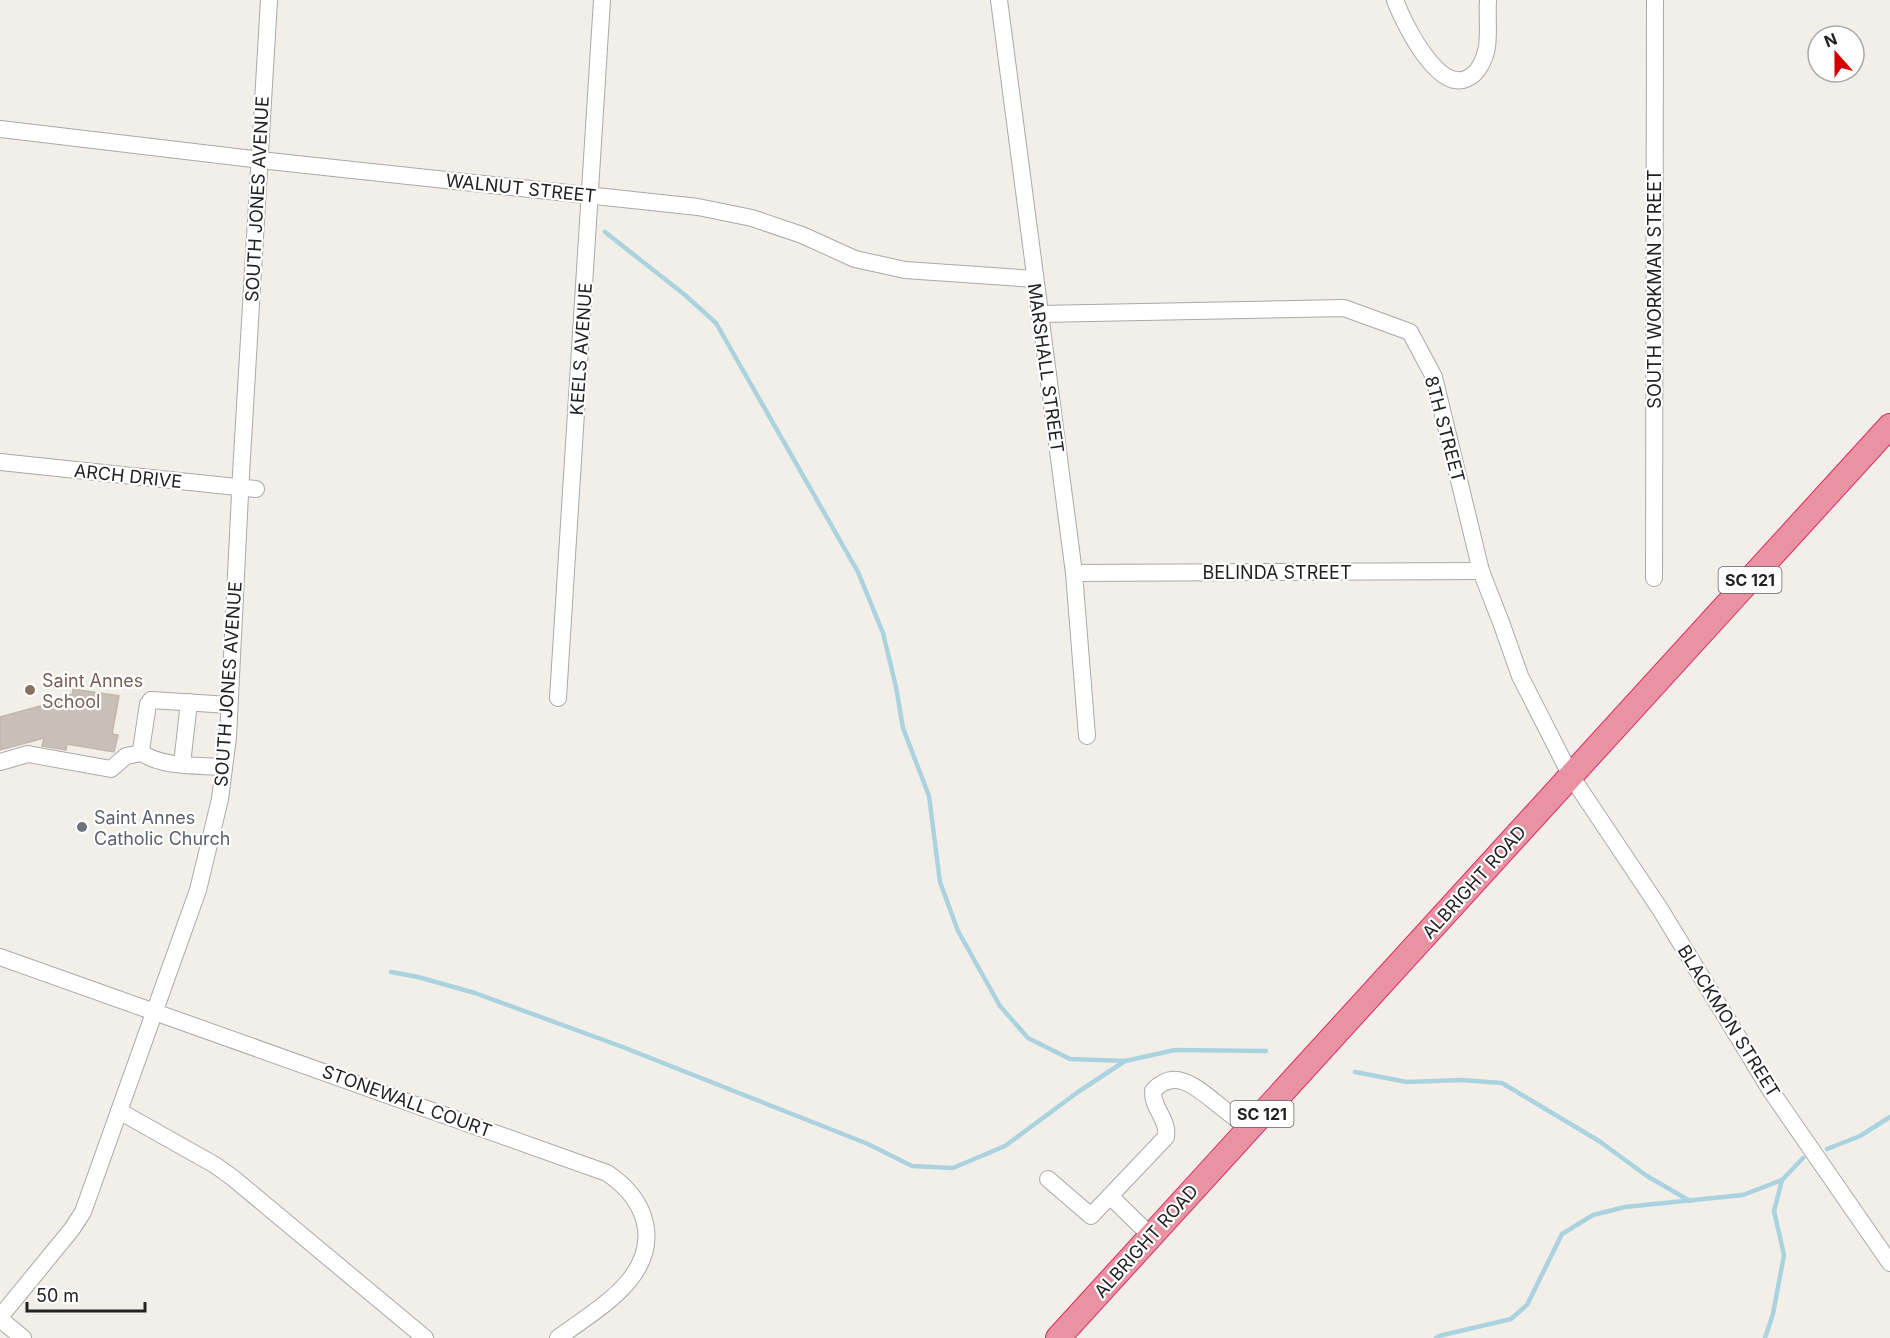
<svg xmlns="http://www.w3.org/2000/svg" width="1890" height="1338" font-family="Inter,sans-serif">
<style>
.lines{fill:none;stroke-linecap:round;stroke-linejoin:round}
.stream{stroke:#aad3df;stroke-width:4.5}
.building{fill:#c7bfb8;stroke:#c4b6ab;stroke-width:1.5}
.minor-casing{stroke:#a9a9a9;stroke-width:18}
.highway-casing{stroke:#dc2a67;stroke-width:26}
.minor{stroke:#fff;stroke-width:16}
.highway{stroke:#e892a2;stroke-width:24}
.education-dot{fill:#8d6e63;stroke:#fff;stroke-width:2}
.worship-dot{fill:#6b7280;stroke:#fff;stroke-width:2}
.labels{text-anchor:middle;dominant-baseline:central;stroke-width:4.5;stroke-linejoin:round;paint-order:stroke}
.shield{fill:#fff;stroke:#646464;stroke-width:1.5}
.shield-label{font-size:16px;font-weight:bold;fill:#222}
.street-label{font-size:18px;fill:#222;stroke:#fff}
.education-label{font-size:18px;fill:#785e54;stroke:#fff;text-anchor:start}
.worship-label{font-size:18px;fill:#5b616d;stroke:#fff;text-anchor:start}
</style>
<rect width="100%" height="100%" fill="#f2efe9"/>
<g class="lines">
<g class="stream">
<path d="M605,232L685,295L716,323L858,572L883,633L896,687L903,728L929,796L940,882L958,931L1000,1006L1028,1038L1070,1059L1125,1061L1175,1050L1266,1051"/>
<path d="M391,972L418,977L475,993L620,1046L868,1144L912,1166L953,1168L1005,1146L1078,1092L1125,1061"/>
<path d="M1355,1072L1407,1082L1461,1080L1502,1083L1599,1141L1647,1176L1690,1201"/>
<path d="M1827,1149L1860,1136L1890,1117"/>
<path d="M1436,1338L1439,1336L1511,1319L1527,1305L1562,1234L1593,1215L1625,1207L1743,1195L1782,1180L1803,1158"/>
<path d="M1765,1338L1773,1314L1784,1255L1774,1211L1782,1180"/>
</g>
</g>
<path class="building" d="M73,689L119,696L112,734L118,735L114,752L67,744L66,750L42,746L44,738L0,750V717L66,699V694L72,695Z"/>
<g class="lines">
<g class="minor-casing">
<g id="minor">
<path d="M999,0L1074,573L1087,736"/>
<path d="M1395,0C1403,22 1438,94 1468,78C1479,73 1485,58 1487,47C1489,32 1487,15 1488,0"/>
<path d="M0,129L278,162L698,207L752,218L802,235L855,259L905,270L1035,279"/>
<path d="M1039,314L1344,308L1410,332L1434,377L1481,571L1502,625L1520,676L1571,776L1660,909L1771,1091L1890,1263"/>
<path d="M0,462L256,489"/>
<path d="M1074,573L1481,571"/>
<path d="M1654,578L1655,0"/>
<path d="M558,698L602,0"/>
<path d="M0,762L28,754L111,769L126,756L142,753"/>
<path d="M182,764L189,702"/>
<path d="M224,767C198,765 164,768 142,753L141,750L148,704L151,700L229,705"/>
<path d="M0,957L607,1173C625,1185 640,1201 645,1223C657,1278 595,1310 558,1338"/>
<path d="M119,1111L215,1165L233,1178L425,1338"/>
<path d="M1048,1179L1091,1216L1166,1137C1169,1120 1152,1108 1153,1091C1174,1067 1196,1087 1215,1102C1226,1111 1237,1120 1249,1129"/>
<path d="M1110,1196L1151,1236"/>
<path d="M0,1317L72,1229L83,1212L198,890L220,799L228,737L241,474L269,0"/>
<path d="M0,1319L23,1338"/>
</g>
</g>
<g class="highway-casing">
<path id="highway" d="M1058,1338L1890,426"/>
</g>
<use href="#minor" class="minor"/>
<use href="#highway" class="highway"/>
</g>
<circle class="education-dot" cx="30" cy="690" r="6"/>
<circle class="worship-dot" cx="82" cy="827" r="6"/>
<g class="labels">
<g class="shield">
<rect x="1718.5" y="567" width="63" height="26" rx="4.5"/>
<rect x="1230.5" y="1101" width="63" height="26" rx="4.5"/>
</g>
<g class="shield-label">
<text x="1750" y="580">SC 121</text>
<text x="1262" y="1114">SC 121</text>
</g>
<g class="street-label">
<text transform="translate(521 188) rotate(6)">WALNUT STREET</text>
<text transform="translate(257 199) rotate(-87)">SOUTH JONES AVENUE</text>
<text transform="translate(1654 289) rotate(-90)">SOUTH WORKMAN STREET</text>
<text transform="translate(581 349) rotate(-86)">KEELS AVENUE</text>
<text transform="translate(1046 368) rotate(82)">MARSHALL STREET</text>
<text transform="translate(1445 429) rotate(75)">8TH STREET</text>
<text transform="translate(128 476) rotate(6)">ARCH DRIVE</text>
<text x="1277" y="572">BELINDA STREET</text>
<text transform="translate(228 684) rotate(-86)">SOUTH JONES AVENUE</text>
<text transform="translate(1474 882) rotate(-48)">ALBRIGHT ROAD</text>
<text transform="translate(1729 1021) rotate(58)">BLACKMON STREET</text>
<text transform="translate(407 1101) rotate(20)">STONEWALL COURT</text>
<text transform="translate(1146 1241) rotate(-48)">ALBRIGHT ROAD</text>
</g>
<g class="education-label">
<text x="42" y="680">Saint Annes<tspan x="42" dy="21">School</tspan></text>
</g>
<g class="worship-label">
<text x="94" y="817">Saint Annes<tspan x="94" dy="21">Catholic Church</tspan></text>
</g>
</g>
<g transform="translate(1836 54) rotate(339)"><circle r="28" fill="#ffffff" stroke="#a7a7a7" stroke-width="1.5"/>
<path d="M0-4.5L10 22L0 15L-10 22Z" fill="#d40000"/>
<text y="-9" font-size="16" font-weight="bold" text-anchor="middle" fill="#222222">N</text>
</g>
<path d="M27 1302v9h118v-9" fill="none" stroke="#222222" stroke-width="3"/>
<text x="36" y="1302" font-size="18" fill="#222222" stroke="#ffffff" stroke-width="4.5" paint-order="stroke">50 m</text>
</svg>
